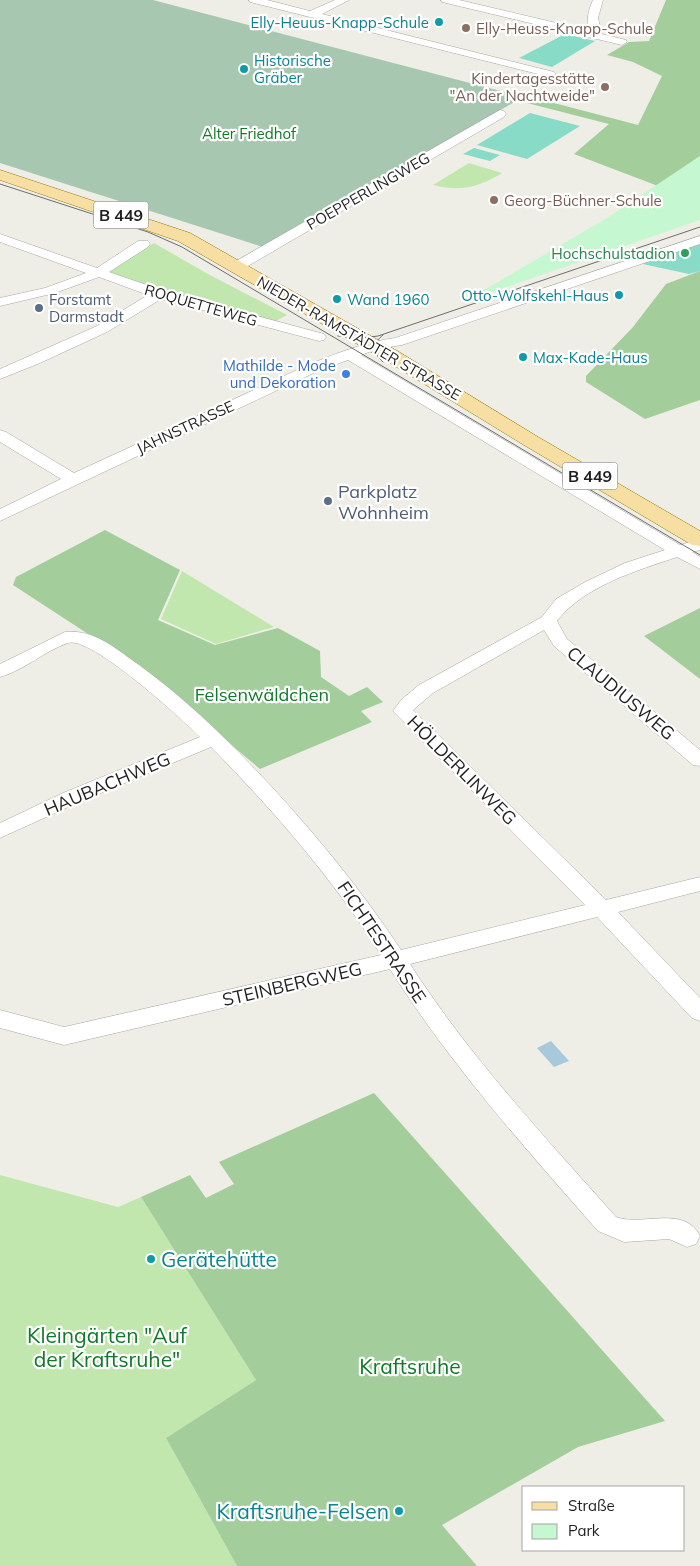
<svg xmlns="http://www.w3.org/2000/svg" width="700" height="1566" font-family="Mulish,sans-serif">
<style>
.grass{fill:#c2e7ae}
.forest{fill:#a4cd9c}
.cemetery{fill:#a8c7b1}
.park{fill:#c5f7d0}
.pitch{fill:#88dbc6}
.water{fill:#a8c8db}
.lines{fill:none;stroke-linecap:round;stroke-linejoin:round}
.minor-casing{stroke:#a6a6a6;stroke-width:1}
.major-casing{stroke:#937907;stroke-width:1}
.minor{fill:#fff;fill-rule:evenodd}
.major{fill:#f7dfa3;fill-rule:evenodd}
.tram{stroke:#6d6d6d;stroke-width:1}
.culture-dot{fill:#0f9aa8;stroke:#fff;stroke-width:2}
.education-dot{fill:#8d6e63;stroke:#fff;stroke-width:2}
.leisure-dot{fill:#2e9e5b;stroke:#fff;stroke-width:2}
.service-dot{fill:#5c6f8a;stroke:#fff;stroke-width:2}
.shop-dot{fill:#3f7fe0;stroke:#fff;stroke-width:2}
.labels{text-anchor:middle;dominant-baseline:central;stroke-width:4.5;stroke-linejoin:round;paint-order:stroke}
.far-culture-label{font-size:15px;fill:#0d838f;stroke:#fff;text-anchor:start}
.far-education-label{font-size:15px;fill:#785e54;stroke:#fff;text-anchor:start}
.far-park-label{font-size:15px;fill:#117929;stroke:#fff}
.far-street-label{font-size:15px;fill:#1f1f1f;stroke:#fff}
.far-leisure-label{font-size:15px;fill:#27864d;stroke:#fff;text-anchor:end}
.far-service-label{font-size:15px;fill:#4e5e75;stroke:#fff;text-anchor:start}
.far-shop-label{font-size:15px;fill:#366cbe;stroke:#fff;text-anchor:end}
.shield{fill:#fff;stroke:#626262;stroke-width:1}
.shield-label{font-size:16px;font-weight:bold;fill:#1f1f1f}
.service-label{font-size:18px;fill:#4e5e75;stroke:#fff;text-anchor:start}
.street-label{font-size:18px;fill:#1f1f1f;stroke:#fff}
.park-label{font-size:18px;fill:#117929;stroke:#fff}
.near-culture-label{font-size:21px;fill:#0d838f;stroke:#fff;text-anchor:start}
.near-park-label{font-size:21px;fill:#117929;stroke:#fff}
</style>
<rect width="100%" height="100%" fill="#efeee6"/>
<g class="grass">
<path d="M469,163L502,173C480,187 460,192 433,185Z"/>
<path d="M154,243L208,274L287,315L272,323L162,292L107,272Z"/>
<path d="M182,571L274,627L216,644L161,619Z"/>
<path d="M0,1175L118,1207L141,1197L256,1380L166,1438L237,1566H0Z"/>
</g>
<g class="forest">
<path d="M666,0H700V156L658,186L574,154L609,124L527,103L535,98L638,125L662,76L633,62L607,55L629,42L649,41Z"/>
<path d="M700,271V400L645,419L586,382V376L633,327L666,284Z"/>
<path d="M105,530L180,570L158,620L215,645L278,628L320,651L321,677L349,696L367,687L383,702L361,711L372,722L260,769L196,715L105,645L13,585L16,577Z"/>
<path d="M700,608V679L644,636Z"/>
<path d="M374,1093L665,1421L578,1447L442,1525L477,1566H237L166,1438L256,1380L141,1197L190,1175L206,1198L234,1184L219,1162Z"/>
</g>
<path class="cemetery" d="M0,0H153L523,97L263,247L0,163Z"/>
<path class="park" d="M700,156V220L486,294L479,293L607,218Z"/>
<g class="pitch">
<path d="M565,34L595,41L552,67L519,58Z"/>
<path d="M530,113L580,126L527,159L477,145Z"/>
<path d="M474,148L500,155L490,161L463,154Z"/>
<path d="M700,242V271L689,274L638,263Z"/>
</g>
<path class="water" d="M551,1041L569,1061L554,1067L537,1048Z"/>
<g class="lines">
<g class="minor-casing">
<g id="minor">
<path d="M249,0H267L310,11L335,0H349L322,14L554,72L556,74L550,77L250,2Z"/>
<path d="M441,0H459L590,31C586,20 588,11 593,0H603L598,18L602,34L626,40L627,42L622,45L442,2Z"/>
<path d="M500,110L504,111L506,114L504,117L241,270H231L229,267L231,264Z"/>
<path d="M0,234L97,268L138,241H148L150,244L148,247L109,272L164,291L324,334L326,337L324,340L319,341L161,299L107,332L40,363L0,379V369L97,326L148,295L99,277L55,293L0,306V298L45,288L86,273L0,242Z"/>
<path d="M700,236V244L402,345L377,349L361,355L680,545L700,539V550L692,552L700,557V569L677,557C636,571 584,586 557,621L567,639L700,750V766L693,765L554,646L544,630L433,693L413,710L606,900L700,877V891L618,912L700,998V1021L692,1018L597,917L410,964C469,1056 543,1135 616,1217C642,1227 684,1204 700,1236L696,1244L687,1247L669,1239L624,1242L598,1231C524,1147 450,1064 390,969L64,1045L0,1028V1010L64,1027L381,955C333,879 274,811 211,747L77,803L0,838V823L63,793L200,737C182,719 90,635 68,643C44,651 25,670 0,677V664L65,632C95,629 116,649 139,665C187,700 229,741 270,785C318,837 362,891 401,950L585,905L393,711L401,700L419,685L542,617L556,599L587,581L625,563L665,550L348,360L320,370L0,521V509L61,479L0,442V430L6,432L74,473L310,364C338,353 365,342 395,338Z"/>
</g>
</g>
<g class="major-casing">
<path id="major" d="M0,170L190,233L399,352L538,437L700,531V546L692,545L524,445L385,360L178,241L0,180Z"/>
</g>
<use href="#minor" class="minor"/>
<use href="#major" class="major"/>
<g class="tram">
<path d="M0,184L148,232L182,247L700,555"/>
<path d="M383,335C372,344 372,352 383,362"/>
<path d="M338,336L362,338L378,336L700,227"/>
</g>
</g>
<g class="culture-dot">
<circle cx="439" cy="22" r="5"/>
<circle cx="244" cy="69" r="5"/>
<circle cx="619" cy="295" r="5"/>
<circle cx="337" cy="299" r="5"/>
<circle cx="523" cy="357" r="5"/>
<circle cx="151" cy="1259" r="5"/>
<circle cx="399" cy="1511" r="5"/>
</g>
<g class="education-dot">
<circle cx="466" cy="28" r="5"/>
<circle cx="605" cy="87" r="5"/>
<circle cx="494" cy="200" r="5"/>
</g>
<circle class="leisure-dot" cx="685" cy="253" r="5"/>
<g class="service-dot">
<circle cx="39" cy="308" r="5"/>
<circle cx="328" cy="501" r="5"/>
</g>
<circle class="shop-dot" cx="346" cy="374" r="5"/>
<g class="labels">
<g class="far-culture-label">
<text x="429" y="22" text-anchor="end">Elly-Heuus-Knapp-Schule</text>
<text x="254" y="60">Historische<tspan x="254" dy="17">Gräber</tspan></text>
<text x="609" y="295" text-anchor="end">Otto-Wolfskehl-Haus</text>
<text x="347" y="299">Wand 1960</text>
<text x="533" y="357">Max-Kade-Haus</text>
</g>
<g class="far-education-label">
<text x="476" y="28">Elly-Heuss-Knapp-Schule</text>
<text x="595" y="78" text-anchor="end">Kindertagesstätte<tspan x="595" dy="17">"An der Nachtweide"</tspan></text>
<text x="504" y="200">Georg-Büchner-Schule</text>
</g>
<g class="far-park-label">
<text x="249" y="133">Alter Friedhof</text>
</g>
<g class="far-street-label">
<text transform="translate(368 191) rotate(-30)">POEPPERLINGWEG</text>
<text transform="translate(201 305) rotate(16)">ROQUETTEWEG</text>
<text transform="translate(359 338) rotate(30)">NIEDER-RAMSTÄDTER STRASSE</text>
<text transform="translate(185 427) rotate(-25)">JAHNSTRASSE</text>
</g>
<g class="far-leisure-label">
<text x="675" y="253">Hochschulstadion</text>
</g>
<g class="far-service-label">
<text x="49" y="299">Forstamt<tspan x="49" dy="17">Darmstadt</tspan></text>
</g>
<g class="far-shop-label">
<text x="336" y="365">Mathilde - Mode<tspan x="336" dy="17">und Dekoration</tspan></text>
</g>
<g class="shield">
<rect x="93.5" y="201.5" width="55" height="27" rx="4"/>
<rect x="562.5" y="462.5" width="55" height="27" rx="4"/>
</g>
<g class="shield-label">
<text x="121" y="215">B 449</text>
<text x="590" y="476">B 449</text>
</g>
<g class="service-label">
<text x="338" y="491">Parkplatz<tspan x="338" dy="21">Wohnheim</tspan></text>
</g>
<g class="street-label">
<text transform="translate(621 693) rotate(40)">CLAUDIUSWEG</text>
<text transform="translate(462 770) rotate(45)">HÖLDERLINWEG</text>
<text transform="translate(107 784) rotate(-23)">HAUBACHWEG</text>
<text transform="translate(382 942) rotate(56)">FICHTESTRASSE</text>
<text transform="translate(292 984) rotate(-13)">STEINBERGWEG</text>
</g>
<g class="park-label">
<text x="262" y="694">Felsenwäldchen</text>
</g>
<g class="near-culture-label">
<text x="161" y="1259">Gerätehütte</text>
<text x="389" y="1511" text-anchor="end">Kraftsruhe-Felsen</text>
</g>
<g class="near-park-label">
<text x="107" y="1335">Kleingärten "Auf<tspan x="107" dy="24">der Kraftsruhe"</tspan></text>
<text x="410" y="1366">Kraftsruhe</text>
</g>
</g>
<rect x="522" y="1486" width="162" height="65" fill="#ffffff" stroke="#a5a5a5"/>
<rect x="532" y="1502" width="25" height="8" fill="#f7dfa3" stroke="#a5a5a5"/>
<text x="568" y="1511" font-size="15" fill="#1f1f1f">Straße</text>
<rect x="532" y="1524" width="25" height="15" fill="#c5f7d0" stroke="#a5a5a5"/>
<text x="568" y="1536" font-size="15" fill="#1f1f1f">Park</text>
</svg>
